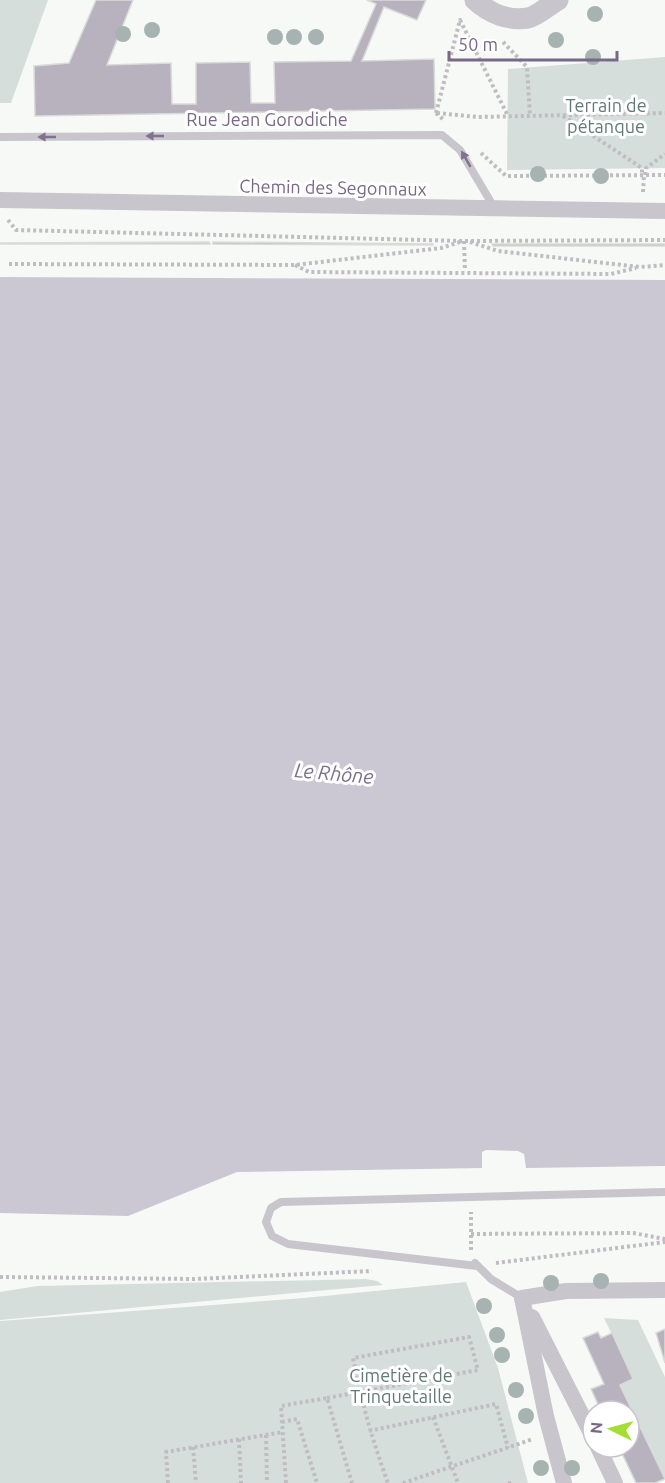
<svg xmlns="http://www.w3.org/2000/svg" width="665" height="1483" font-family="Ubuntu,sans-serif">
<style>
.green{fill:#d6dedc}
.water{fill:#cbc7d3}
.building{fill:#b8b2be;stroke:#d9dbd9;stroke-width:1.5}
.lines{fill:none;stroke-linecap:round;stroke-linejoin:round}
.path{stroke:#c0bdc2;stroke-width:4;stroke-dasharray:3 3;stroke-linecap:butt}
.service{stroke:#c9c5cc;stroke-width:8}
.minor{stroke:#c9c5cc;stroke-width:16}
.tertiary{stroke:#c9c5cc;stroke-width:21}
.tree{fill:#a6b3b1}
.oneway{fill:#81728e}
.labels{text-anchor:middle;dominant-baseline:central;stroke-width:6;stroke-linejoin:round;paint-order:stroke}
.park-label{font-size:18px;fill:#647977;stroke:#fff}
.street-label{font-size:18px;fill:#796987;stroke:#fff}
.water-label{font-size:20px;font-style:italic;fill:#7c7090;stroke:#fff}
</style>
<rect width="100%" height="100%" fill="#f7f9f7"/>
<g class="green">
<path d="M0,0H48L11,103H0Z"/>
<path d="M665,57V168L507,170L508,69Z"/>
<path d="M366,1279L377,1281L383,1285L0,1320V1292L37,1286Z"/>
<path d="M466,1282L498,1368L528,1483H0V1321L304,1298Z"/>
<path d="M604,1318L638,1320L665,1377V1479L620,1385L633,1378Z"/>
</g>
<path class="water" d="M0,277L665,280V1166L526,1168L524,1154L518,1151L486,1150L482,1152V1168L237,1172L128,1216L0,1213Z"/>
<g class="building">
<path d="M96,0H133L107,65L171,63L172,104H196V63L250,62L251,103H275L274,62L351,61L376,4L367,0H426L417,20L384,7L362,61L434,59L435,109L35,116L34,66L69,63Z"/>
<path d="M209,242L210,244H0V243Z"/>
<path d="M213,242L433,244V245L213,244Z"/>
<path d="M492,244H665V246H493Z"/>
<path d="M665,1329V1363L656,1333Z"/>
<path d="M598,1332L601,1338L612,1333L633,1379L620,1385L665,1479L655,1483H636L619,1447H629V1411H601L591,1389L604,1384L583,1338Z"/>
</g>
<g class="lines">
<g class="path">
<path d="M503,42L527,67L530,116"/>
<path d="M436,113L444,120"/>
<path d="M436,113L460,20L508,116"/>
<path d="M437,113L478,117L665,113"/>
<path d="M563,116L642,168V175"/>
<path d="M481,153L506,176L665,175"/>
<path d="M645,175L646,168L665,154"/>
<path d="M643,192L644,175"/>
<path d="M8,220L16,230L464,241L665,240"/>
<path d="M464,241L465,271"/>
<path d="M470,242L498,251L640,267L665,265"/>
<path d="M9,264L295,265L441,248L460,242"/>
<path d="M295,265L309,272L611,274L636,268"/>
<path d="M471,1234L633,1233L665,1239"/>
<path d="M471,1250V1212"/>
<path d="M496,1263L665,1242"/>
<path d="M0,1277L194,1279L372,1271"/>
<path d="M327,1398L478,1370L469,1337L353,1358C361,1401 373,1442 388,1483"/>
<path d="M433,1417L458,1483"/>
<path d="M282,1422L297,1419L317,1483"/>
<path d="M369,1431L496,1404L508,1448"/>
<path d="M266,1435L267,1483"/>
<path d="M239,1439L241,1483"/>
<path d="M193,1447L196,1483"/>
<path d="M168,1483L166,1452L283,1432"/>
<path d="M286,1483L281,1406L327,1398L352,1483"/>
<path d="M403,1483L533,1439"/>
<path d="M508,1483H511"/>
</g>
<g class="service">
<path d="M0,137L442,135L460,150L495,209"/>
<path d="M475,1263L491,1279L522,1298"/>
<path d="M477,1266L288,1244L272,1236L266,1222L271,1208L281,1202L665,1192"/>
</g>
<g class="minor">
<path d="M0,200L665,211"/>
<path d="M522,1298L546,1416L564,1483"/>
<path d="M522,1298L566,1291L665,1290"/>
<path d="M532,1317L593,1437"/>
<path d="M598,1447L615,1483"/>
</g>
<path class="tertiary" d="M475,0C489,13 508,21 528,18C538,16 549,5 558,0"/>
</g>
<g class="tree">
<circle cx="595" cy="14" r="8"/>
<circle cx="152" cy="30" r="8"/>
<circle cx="123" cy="34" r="8"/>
<circle cx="275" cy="37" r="8"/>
<circle cx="294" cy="37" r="8"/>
<circle cx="316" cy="37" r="8"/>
<circle cx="556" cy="40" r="8"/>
<circle cx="593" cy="57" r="8"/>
<circle cx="538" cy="174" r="8"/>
<circle cx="601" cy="176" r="8"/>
<circle cx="601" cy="1281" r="8"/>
<circle cx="551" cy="1283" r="8"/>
<circle cx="484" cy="1306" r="8"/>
<circle cx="497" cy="1335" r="8"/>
<circle cx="502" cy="1355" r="8"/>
<circle cx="516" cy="1390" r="8"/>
<circle cx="526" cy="1416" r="8"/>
<circle cx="541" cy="1468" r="8"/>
<circle cx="572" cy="1468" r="8"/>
</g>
<defs><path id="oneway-solid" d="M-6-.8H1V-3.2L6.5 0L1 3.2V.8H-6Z" transform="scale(1.5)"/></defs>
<g class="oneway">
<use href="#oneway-solid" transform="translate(155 136) rotate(180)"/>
<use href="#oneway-solid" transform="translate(47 137) rotate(180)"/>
<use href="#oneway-solid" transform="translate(466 159) rotate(-120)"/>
</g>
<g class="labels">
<g class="park-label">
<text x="606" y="105">Terrain de<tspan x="606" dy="21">pétanque</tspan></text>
<text x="401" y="1375">Cimetière de<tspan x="401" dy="21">Trinquetaille</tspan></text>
</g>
<g class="street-label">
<text x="267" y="119">Rue Jean Gorodiche</text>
<text transform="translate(333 187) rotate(1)">Chemin des Segonnaux</text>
</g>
<g class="water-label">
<text transform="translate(334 773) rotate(5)">Le Rhône</text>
</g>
</g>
<g transform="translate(611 1429) rotate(275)"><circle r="28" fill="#ffffff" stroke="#c9c3cf" stroke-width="1.5"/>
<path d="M0-4.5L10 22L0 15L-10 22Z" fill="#a4de33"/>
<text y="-9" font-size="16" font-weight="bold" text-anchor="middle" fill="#796987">N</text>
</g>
<path d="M449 51v9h168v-9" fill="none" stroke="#796987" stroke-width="3"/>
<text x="458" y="51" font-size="18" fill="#796987" stroke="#ffffff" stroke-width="4.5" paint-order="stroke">50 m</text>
</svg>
